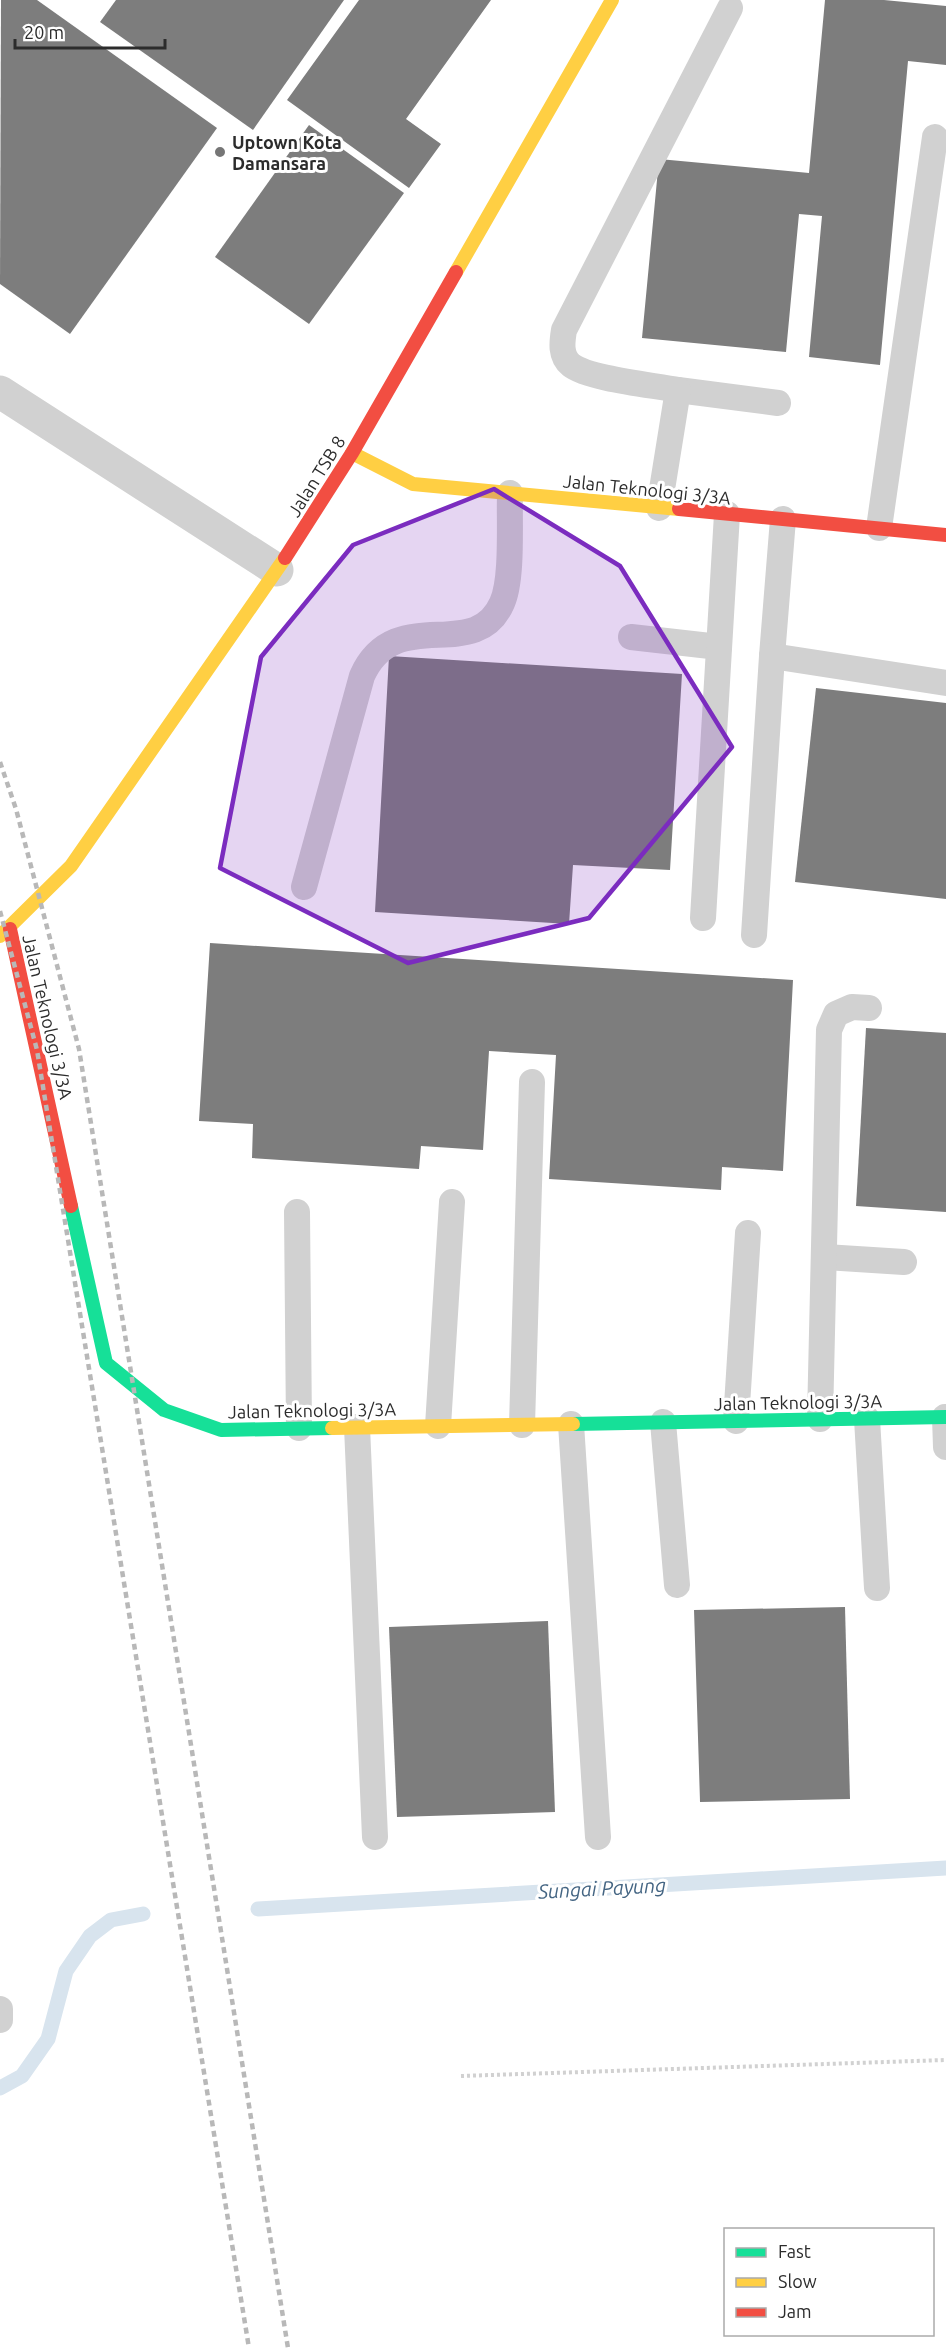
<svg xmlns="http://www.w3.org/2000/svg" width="946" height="2348" font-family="Ubuntu,sans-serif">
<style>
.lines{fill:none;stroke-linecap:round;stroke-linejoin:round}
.stream{stroke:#d8e4ee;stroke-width:15}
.building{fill:#7d7d7d}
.path{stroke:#d1d1d1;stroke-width:4;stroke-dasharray:3 3;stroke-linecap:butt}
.lane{stroke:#d1d1d1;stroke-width:26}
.street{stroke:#d1d1d1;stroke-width:33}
.fast{stroke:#16e098;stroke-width:14}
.slow{stroke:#ffcf43;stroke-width:14}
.jam{stroke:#f24e42;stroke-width:14}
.rail{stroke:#b8b8b8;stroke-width:4.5;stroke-dasharray:6 4.5;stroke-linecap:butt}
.marked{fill:#7b2cbf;fill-opacity:0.2;stroke:#7b2cbf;stroke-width:4.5;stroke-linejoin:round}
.poi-dot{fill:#767676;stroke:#fff;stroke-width:2}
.labels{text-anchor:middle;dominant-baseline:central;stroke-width:6;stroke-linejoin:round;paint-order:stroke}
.poi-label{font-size:18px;font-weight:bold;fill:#2c2c2c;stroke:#fff;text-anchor:start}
.street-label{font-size:18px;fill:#2c2c2c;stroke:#fff}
.water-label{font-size:20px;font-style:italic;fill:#446583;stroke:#fff}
</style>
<rect width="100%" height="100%" fill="#fff"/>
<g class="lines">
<g class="stream">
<path d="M258,1909L946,1868"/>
<path d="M0,2088L22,2076L48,2039L66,1971L90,1936L111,1920L143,1914"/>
</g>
</g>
<g class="building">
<path d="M1,0H37L217,128L70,334L0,284Z"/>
<path d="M116,0H344L253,130L100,22Z"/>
<path d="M359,0H491L406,119L441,144L409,188L287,100Z"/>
<path d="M825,0H884L946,6V65L908,61L880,365L809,357L822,216L799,214L786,352L642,338L659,159L809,173Z"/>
<path d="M309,125L404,193L309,324L215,257Z"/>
<path d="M389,656L682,674L670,870L573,865L569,924L375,912Z"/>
<path d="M816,688L946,703V899L795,882Z"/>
<path d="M210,943L793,980L783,1171L722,1167L721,1190L549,1179L556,1055L489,1051L483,1150L421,1146L419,1169L252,1158L253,1124L199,1121Z"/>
<path d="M866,1028L946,1033V1212L856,1206Z"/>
<path d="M845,1607L850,1799L700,1802L694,1610Z"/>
<path d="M548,1621L555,1812L397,1817L389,1627Z"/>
</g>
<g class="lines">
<path class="path" d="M461,2076L946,2060"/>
<g class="lane">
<path d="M678,390L778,403"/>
<path d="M659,508L678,390C653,385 589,379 571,365C560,356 562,342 564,330L730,8"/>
<path d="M879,528L935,137"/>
<path d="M631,637L719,647"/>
<path d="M772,656L783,519"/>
<path d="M304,887L362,676C395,602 475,665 502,603C513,579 509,521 510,493"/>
<path d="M703,918L727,514"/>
<path d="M754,935L772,656L946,683"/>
<path d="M297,1212L299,1428"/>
<path d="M825,1257L904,1262"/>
<path d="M945,1417L946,1447"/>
<path d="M820,1419L829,1030L836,1014L852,1007L869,1008"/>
<path d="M867,1419L877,1588"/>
<path d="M736,1421L748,1233"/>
<path d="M663,1422L677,1585"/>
<path d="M571,1424L598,1837"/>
<path d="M522,1425L532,1082"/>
<path d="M438,1426L452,1202"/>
<path d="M357,1427L375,1837"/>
<path d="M0,2009V2020"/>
</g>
<path class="street" d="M0,392L277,570"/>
<g class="fast">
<path d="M71,1206L106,1363L164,1410L221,1430L332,1428"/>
<path d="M573,1424L946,1417"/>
</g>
<g class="slow">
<path d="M456,272L612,0"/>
<path d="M352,453L413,484L679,509"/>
<path d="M0,936L71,866L285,558"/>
<path d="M332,1428L573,1424"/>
</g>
<g class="jam">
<path d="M679,509L946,535"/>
<path d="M285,558L352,453L456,272"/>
<path d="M10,929L71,1206"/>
</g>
<g class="rail">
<path d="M0,762L16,809L79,1049L288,2348"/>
<path d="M0,911L37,1050L249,2348"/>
</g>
</g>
<path class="marked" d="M494,489L620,566L732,747L589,918L408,963L220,868L261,657L353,545Z"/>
<circle class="poi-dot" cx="220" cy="152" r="6"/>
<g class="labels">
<g class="poi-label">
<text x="232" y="142">Uptown Kota<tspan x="232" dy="21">Damansara</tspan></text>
</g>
<g class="street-label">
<text transform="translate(316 476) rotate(-58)">Jalan TSB 8</text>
<text transform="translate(647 489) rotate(6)">Jalan Teknologi 3/3A</text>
<text transform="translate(48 1017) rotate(77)">Jalan Teknologi 3/3A</text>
<text transform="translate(798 1402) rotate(-1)">Jalan Teknologi 3/3A</text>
<text transform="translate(312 1410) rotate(-1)">Jalan Teknologi 3/3A</text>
</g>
<g class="water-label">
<text transform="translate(602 1888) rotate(-3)">Sungai Payung</text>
</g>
</g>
<rect x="724" y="2228" width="210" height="108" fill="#ffffff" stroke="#ababab" stroke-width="1.5"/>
<rect x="736" y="2248" width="30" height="9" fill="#16e098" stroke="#ababab" stroke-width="1.5"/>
<text x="778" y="2258" font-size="18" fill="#2c2c2c">Fast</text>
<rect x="736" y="2278" width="30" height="9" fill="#ffcf43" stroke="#ababab" stroke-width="1.5"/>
<text x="778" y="2288" font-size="18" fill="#2c2c2c">Slow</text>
<rect x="736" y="2308" width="30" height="9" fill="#f24e42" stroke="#ababab" stroke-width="1.5"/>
<text x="778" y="2318" font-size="18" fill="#2c2c2c">Jam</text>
<path d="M15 39v9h150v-9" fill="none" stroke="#2c2c2c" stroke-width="3"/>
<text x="24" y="39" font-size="18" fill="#2c2c2c" stroke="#ffffff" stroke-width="4.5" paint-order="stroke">20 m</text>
</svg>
